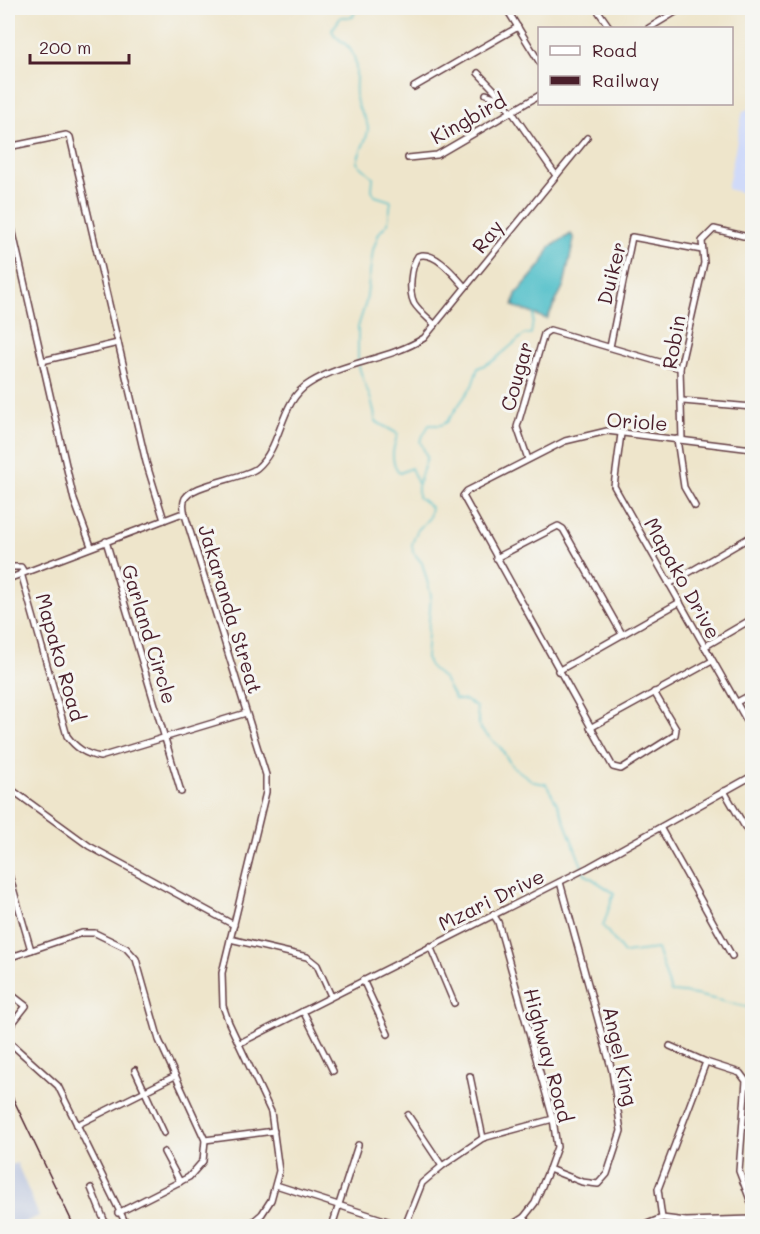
<svg xmlns="http://www.w3.org/2000/svg" width="760" height="1234" font-family="Mali,sans-serif">
<style>
.built{fill:#d0daf9}
.industrial{fill:#bac4de}
.water{fill:#51bfc9;stroke:#4e6f7a;stroke-width:1.5}
.lines{fill:none;stroke-linecap:round;stroke-linejoin:round}
.stream{stroke:#51bfc9;stroke-width:1.5}
.minor-casing{stroke:#633d43;stroke-width:8}
.minor{stroke:#fff;stroke-width:5}
.rail{stroke:#4a1f2b;stroke-width:1.5}
.labels{text-anchor:middle;dominant-baseline:central;stroke-width:6;stroke-linejoin:round;paint-order:stroke}
.street-label{font-size:20px;fill:#4a1f2b;stroke:#f6f6f2}
</style>
<rect width="100%" height="100%" fill="#f6f6f2"/>
<filter id="ink" filterUnits="userSpaceOnUse"><feTurbulence type="fractalNoise" baseFrequency=".0167" numOctaves="2"/><feDisplacementMap in="SourceGraphic" scale="12" xChannelSelector="R" yChannelSelector="G"/><feConvolveMatrix kernelMatrix="1 2 1 2 8 2 1 2 1" color-interpolation-filters="sRGB"/></filter>
<filter id="wash" filterUnits="userSpaceOnUse"><feTurbulence type="fractalNoise" baseFrequency=".008" numOctaves="4" result="noise"/><feDisplacementMap in="SourceGraphic" scale="24" xChannelSelector="R" yChannelSelector="G"/><feGaussianBlur stdDeviation="1.35" result="paint"/><feColorMatrix in="noise" values="0 0 0 0 0 0 0 0 0 0 0 0 0 0 0 0 0 1.4 0 .05"/><feComposite in="paint" operator="in"/></filter>
<g filter="url(#wash)">
<rect width="100%" height="100%" fill="#eee5cb"/>
<path class="built" d="M751,108H752V195L727,189L743,111Z"/>
<path class="industrial" d="M17,1163L39,1216L16,1226H8V1166Z"/>
<path class="water" d="M571,234L574,239L564,285L547,319L513,306L516,294L541,265L550,247Z"/>
<g class="lines">
<g class="stream">
<path d="M356,8L353,17H341L332,30C335,41 349,41 354,57C359,71 353,89 357,103C359,112 368,119 368,129C367,142 359,150 357,163L373,177L372,190L375,196L391,201L388,223L379,233L373,250L366,302L358,327V359"/>
<path d="M359,366C363,384 375,402 375,421L398,434C393,447 389,462 400,473L411,468L418,484V497L431,507L429,518L417,531L412,544L413,552L422,563L431,595L426,658L431,668L444,679L455,699L467,701L476,707L480,729L500,747L512,766L534,782L546,784L558,805L585,874L614,893L603,926L624,953L657,949L671,992C701,993 723,1003 752,1008"/>
<path d="M419,482L427,457L420,441L429,425H441L447,422L472,386L478,368L493,361L525,334H531L534,314"/>
</g>
</g>
</g>
<g filter="url(#ink)">
<g class="lines">
<g class="minor-casing">
<g id="minor">
<path d="M506,8L540,63"/>
<path d="M596,8L610,28"/>
<path d="M649,28L682,8"/>
<path d="M478,73L503,99L511,113"/>
<path d="M414,87L518,27"/>
<path d="M486,94L501,99"/>
<path d="M512,112L555,174"/>
<path d="M8,147L66,135L70,137L146,462L164,520"/>
<path d="M408,158L437,155L540,95"/>
<path d="M8,211L74,500L91,546"/>
<path d="M435,325C429,319 419,311 414,303C408,291 411,266 418,256C435,250 455,276 465,287"/>
<path d="M610,347L632,237L702,250"/>
<path d="M42,361L118,343"/>
<path d="M683,401L752,407"/>
<path d="M621,434L614,486L752,730"/>
<path d="M677,439L684,487L695,506"/>
<path d="M682,440L680,368L704,263L702,241L714,229L752,238"/>
<path d="M528,459L517,427L544,334L550,330L680,368"/>
<path d="M106,541L181,792"/>
<path d="M496,558L558,526L563,529L622,634"/>
<path d="M8,567H21L24,572"/>
<path d="M21,573L67,736C76,748 85,754 100,757L246,713"/>
<path d="M8,579L180,514L185,515"/>
<path d="M669,584L752,536"/>
<path d="M704,647L752,619"/>
<path d="M558,671L680,602"/>
<path d="M654,692L676,729L675,735L621,769L613,767L463,496L467,491L565,441L607,431L752,449"/>
<path d="M737,702L752,694"/>
<path d="M590,728L712,661"/>
<path d="M8,787L89,846L234,925"/>
<path d="M724,791L752,839"/>
<path d="M661,829L732,956"/>
<path d="M8,871L31,950"/>
<path d="M493,914L498,922L553,1119L557,1147L549,1169L535,1203L524,1217L510,1226"/>
<path d="M230,939L307,957L317,965L331,996"/>
<path d="M430,946L454,1003"/>
<path d="M8,958L82,933H95L126,948L136,959L159,1040L205,1140L203,1161L189,1177L118,1213"/>
<path d="M363,980L388,1034"/>
<path d="M8,992L26,1006L8,1029"/>
<path d="M303,1011L333,1071"/>
<path d="M8,1041L58,1086L127,1226"/>
<path d="M240,1043L589,867L752,776"/>
<path d="M670,1046L706,1062L658,1189L662,1218L686,1221L752,1219"/>
<path d="M706,1062L740,1073L746,1081L739,1171L752,1205"/>
<path d="M135,1070L164,1133"/>
<path d="M470,1076L483,1138"/>
<path d="M408,1115L442,1166"/>
<path d="M77,1125L175,1076"/>
<path d="M205,1140L274,1131"/>
<path d="M164,1152L180,1182"/>
<path d="M549,1169L582,1182L598,1184L607,1174L621,1131L612,1071L560,882"/>
<path d="M276,1185L403,1226"/>
<path d="M91,1188L104,1220"/>
<path d="M524,1217L530,1226"/>
<path d="M248,1226L262,1214L271,1200L279,1171L271,1112L229,1023L223,1006L222,973L266,792V775L185,515C184,511 183,505 184,501C187,484 244,479 257,468C283,446 279,401 310,383C346,361 389,360 424,338L587,138"/>
<path d="M332,1226L358,1145"/>
<path d="M405,1226L422,1183L442,1166L483,1138L553,1119"/>
<path d="M642,1226L662,1218"/>
</g>
</g>
<use href="#minor" class="minor"/>
<path class="rail" d="M8,1088L74,1226"/>
</g>
</g>
<g class="labels">
<g class="street-label">
<text transform="translate(468 118) rotate(-29)">Kingbird</text>
<text transform="translate(487 236) rotate(-51)">Ray</text>
<text transform="translate(611 273) rotate(-76)">Duiker</text>
<text transform="translate(673 342) rotate(-80)">Robin</text>
<text transform="translate(516 376) rotate(-74)">Cougar</text>
<text transform="translate(637 421) rotate(4)">Oriole</text>
<text transform="translate(683 578) rotate(61)">Mapako Drive</text>
<text transform="translate(231 609) rotate(73)">Jakaranda Streat</text>
<text transform="translate(150 634) rotate(73)">Garland Circle</text>
<text transform="translate(61 657) rotate(74)">Mapako Road</text>
<text transform="translate(491 899) rotate(-26)">Mzari Drive</text>
<text transform="translate(549 1055) rotate(75)">Highway Road</text>
<text transform="translate(621 1056) rotate(78)">Angel King</text>
</g>
</g>
<rect width="760" height="1234" fill="none" stroke="#f6f6f2" stroke-width="30"/>
<rect x="538" y="27" width="195" height="78" fill="#f6f6f2" stroke="#b1a0a2" stroke-width="1.5"/>
<rect x="550" y="46" width="30" height="9" fill="#ffffff" stroke="#b1a0a2" stroke-width="1.5"/>
<text x="592" y="57" font-size="18" fill="#4a1f2b">Road</text>
<rect x="550" y="76" width="30" height="9" fill="#4a1f2b" stroke="#b1a0a2" stroke-width="1.5"/>
<text x="592" y="87" font-size="18" fill="#4a1f2b">Railway</text>
<path d="M30 54v9h99v-9" fill="none" stroke="#4a1f2b" stroke-width="3"/>
<text x="39" y="54" font-size="18" fill="#4a1f2b" stroke="#f6f6f2" stroke-width="4.5" paint-order="stroke">200 m</text>
</svg>
